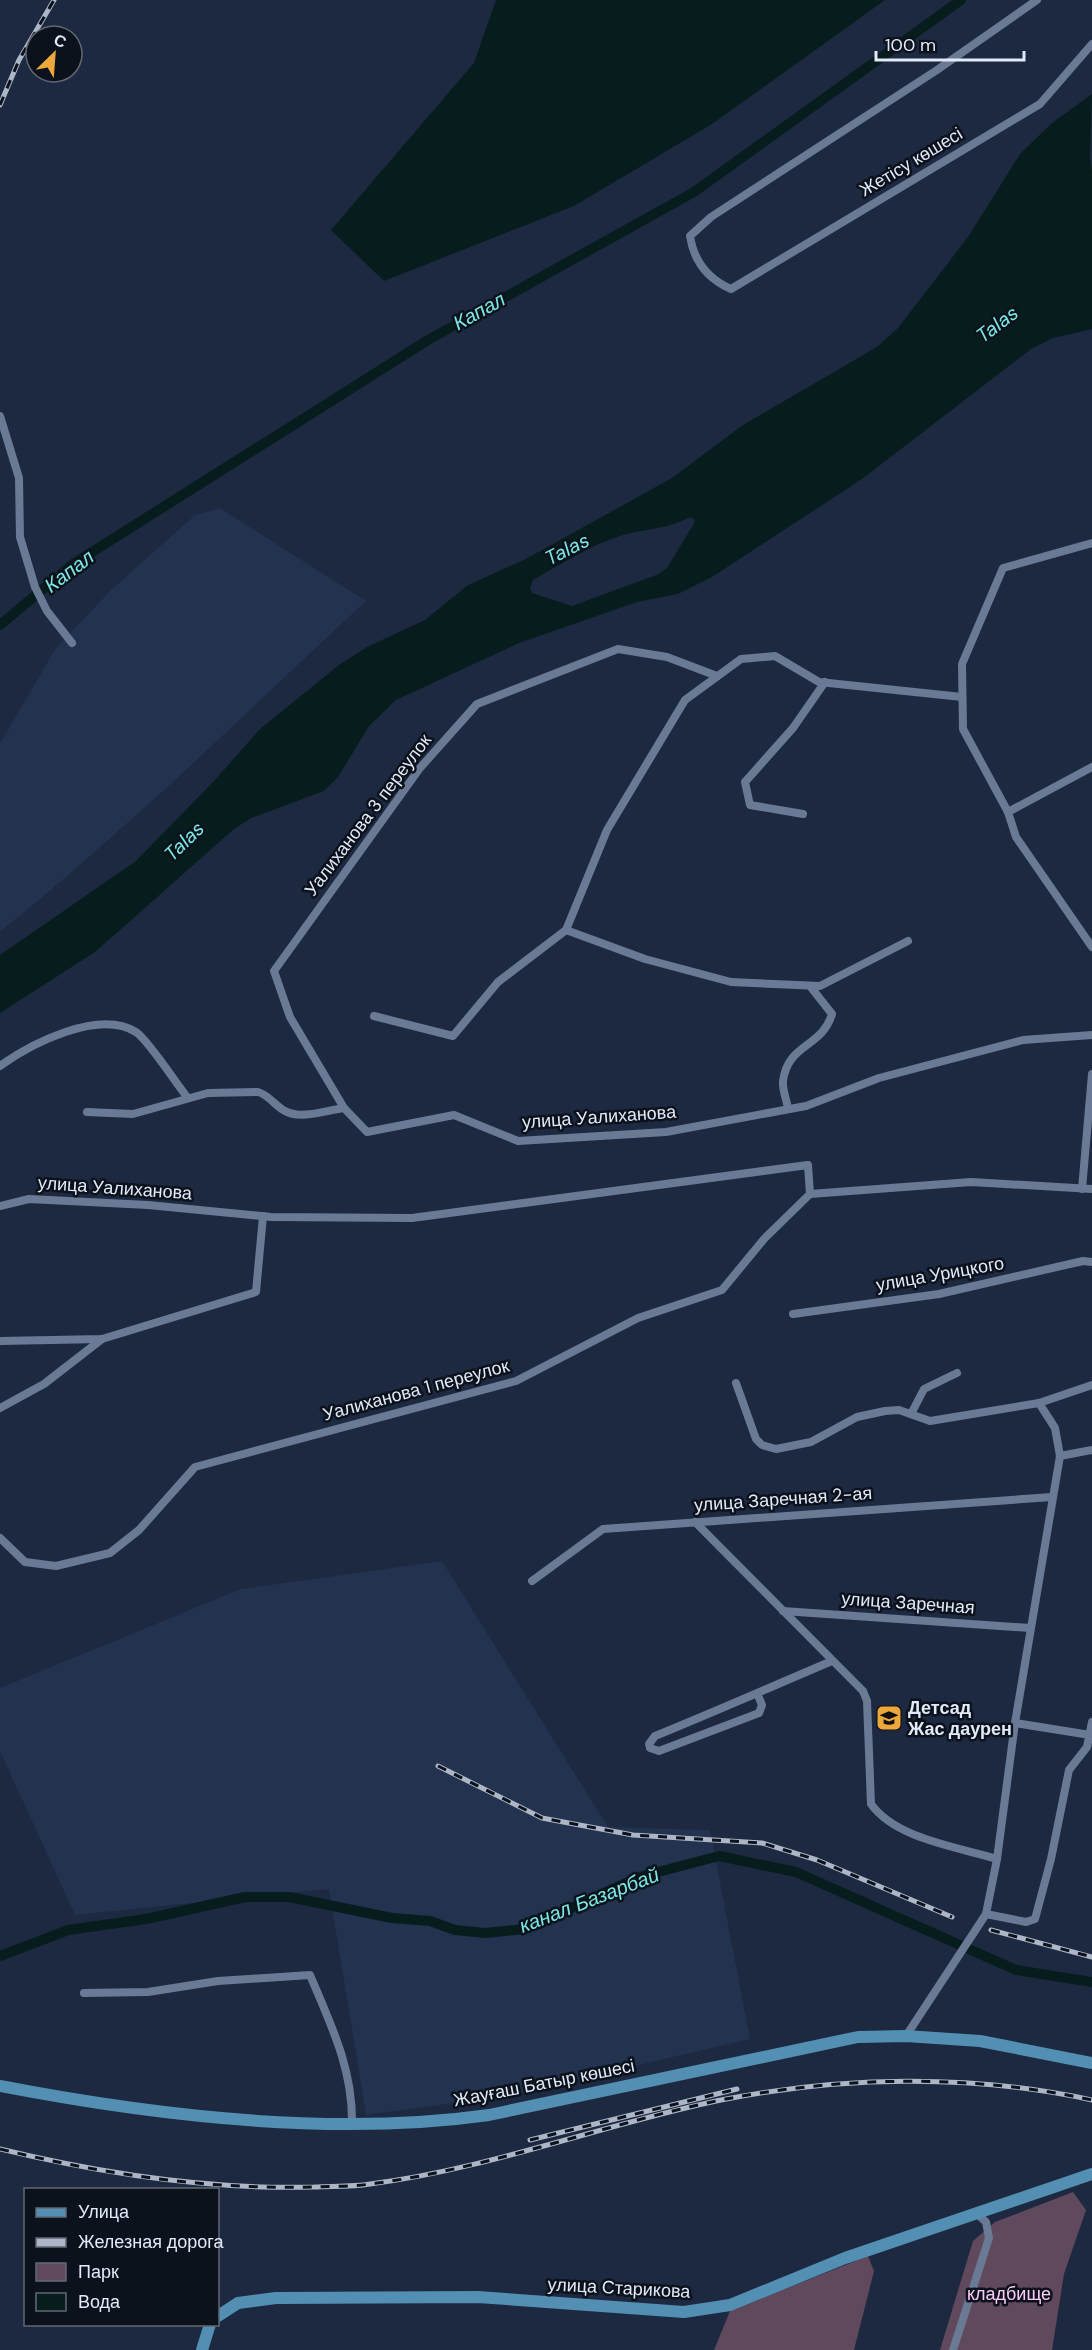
<svg xmlns="http://www.w3.org/2000/svg" width="1092" height="2350" font-family="'DM Sans',sans-serif">
<style>
.built{fill:#22324f}
.green{fill:#60495d}
.water{fill:#071d1d;fill-rule:evenodd}
.lines{fill:none;stroke-linecap:round;stroke-linejoin:round}
.canal{stroke:#071d1d;stroke-width:10}
.street{stroke:#6a7a95;stroke-width:8}
.secondary{stroke:#538fb2;stroke-width:12}
.rail-casing{stroke:#acb6c7;stroke-width:5}
.rail{stroke:#0c121c;stroke-width:3;stroke-dasharray:9;stroke-linecap:butt}
.labels{text-anchor:middle;dominant-baseline:central;stroke-width:5;stroke-linejoin:round;paint-order:stroke}
.street-label{font-size:18px;fill:#e1eaf9;stroke:#0c121c}
.poi-label{font-size:18px;font-weight:bold;fill:#e1eaf9;stroke:#0c121c;text-anchor:start}
.park-label{font-size:18px;fill:#fdcaf7;stroke:#0c121c}
.water-label{font-size:20px;font-style:italic;fill:#7be8e3;stroke:#0c121c}
</style>
<rect width="100%" height="100%" fill="#1c2940"/>
<g class="built">
<path d="M220,508L366,601L171,784L64,879L0,932V743L56,648L111,590L195,515Z"/>
<path d="M442,1561L608,1827L710,1830L750,2039L507,2096L366,2115L329,1889L75,1915L0,1751V1688L241,1589Z"/>
</g>
<g class="green">
<path d="M1073,2192L1086,2210L1064,2274L1052,2350H940L973,2241L995,2222Z"/>
<path d="M868,2256L874,2271L854,2350H714L730,2311Z"/>
</g>
<g class="water">
<path d="M496,0H885L712,124L574,206L384,281L331,230L474,63Z"/>
<path d="M1092,94L1090,158L1092,171V329L1053,338L1031,349L862,479L712,577L678,594L637,602L519,643L396,700L369,726L338,777L324,791L251,818L234,829L95,952L0,1013V955L136,861L215,780L260,729L339,665L367,647L425,620L468,585L526,559L672,478L743,425L877,347L898,328L968,237L1020,154L1052,123ZM690,517L695,520L693,525L667,568L659,574L572,606L532,593L530,589L533,580C561,564 589,546 620,536C644,528 667,530 690,517Z"/>
</g>
<g class="lines">
<g class="canal">
<path d="M0,625L73,564L428,340L694,192L961,0"/>
<path d="M0,1956L68,1930L146,1919L245,1897H289L392,1918L430,1921L455,1930L485,1933L525,1929L639,1877L719,1856L796,1872L1016,1970L1092,1982"/>
</g>
<g class="street">
<path d="M1037,0L937,70L711,217L690,236C694,262 708,279 731,289L1040,104L1092,44"/>
<path d="M0,416L19,478L20,537L35,587L47,611L72,643"/>
<path d="M1092,543L1003,568L962,664L963,729L1008,812L1016,837L1092,947"/>
<path d="M1008,812L1092,767"/>
<path d="M803,814L750,805L745,782L793,728L825,682"/>
<path d="M566,930L645,959L731,982L820,986L908,941"/>
<path d="M374,1016L453,1036L498,982L566,930L607,830L685,700L741,659L775,656L819,682L962,697"/>
<path d="M0,1066C32,1043 99,1009 136,1032C149,1041 175,1082 187,1097"/>
<path d="M344,1108L290,1017L274,971L420,768L477,704L618,649L667,657L717,676"/>
<path d="M788,1109C787,1101 782,1089 783,1081C788,1043 822,1048 832,1014L810,986"/>
<path d="M87,1112L133,1114L208,1093L258,1092C269,1095 275,1106 285,1111C300,1120 328,1110 344,1108L367,1132L454,1115L518,1141L666,1132L806,1106L879,1078L1023,1040L1092,1035"/>
<path d="M1082,1189L1092,1074"/>
<path d="M0,1206L29,1199L148,1205L271,1217L412,1218L808,1165L810,1194"/>
<path d="M793,1314L939,1294L1083,1261L1092,1262"/>
<path d="M0,1341L102,1339L256,1292L263,1216"/>
<path d="M736,1383L756,1439L762,1445L776,1449L811,1442L857,1417L885,1411L899,1410L930,1421L1039,1403L1092,1385"/>
<path d="M0,1408L44,1384L102,1339"/>
<path d="M911,1414L924,1389L957,1373"/>
<path d="M1060,1456L1092,1450"/>
<path d="M695,1522L863,1691L867,1701L871,1804C896,1839 958,1847 997,1859"/>
<path d="M0,1538L25,1562L56,1566L110,1553L139,1530L195,1467L516,1381L638,1318L722,1290L764,1239L810,1194L971,1182L1092,1189"/>
<path d="M532,1581L603,1529L1052,1497"/>
<path d="M783,1611L1030,1628"/>
<path d="M757,1693L762,1705L759,1713L659,1751L650,1748L649,1744L655,1736C714,1712 773,1686 832,1661"/>
<path d="M1015,1723L1090,1735"/>
<path d="M986,1914L1026,1922L1035,1919L1051,1859L1069,1770L1087,1747L1092,1722"/>
<path d="M84,1993L148,1992L218,1981L310,1975C331,2025 353,2069 352,2124"/>
<path d="M906,2036L986,1914L997,1859L1015,1723L1060,1456L1055,1428L1039,1403"/>
<path d="M953,2350L989,2238L986,2222L976,2213"/>
</g>
<g class="secondary">
<path d="M0,2086C155,2116 333,2137 489,2115L858,2037L906,2036L980,2041L1092,2063"/>
<path d="M218,2316L238,2303L276,2298L478,2297L684,2312L730,2305L845,2258L1092,2174"/>
<path d="M202,2350L210,2324"/>
</g>
<g class="rail-casing">
<g id="rail">
<path d="M0,105L19,60L54,0"/>
<path d="M438,1766L542,1818L633,1835L762,1843L817,1860L952,1917"/>
<path d="M991,1930L1092,1957"/>
<path d="M530,2140L737,2089"/>
<path d="M0,2149C103,2174 208,2190 314,2187C332,2186 352,2187 370,2184C489,2169 604,2124 721,2100C842,2076 972,2074 1092,2100"/>
</g>
</g>
<use href="#rail" class="rail"/>
</g>
<defs>
<g id="school-square" transform="scale(1.35)"><rect x="-9" y="-9" width="18" height="18" rx="4" fill="#eda83b" stroke="#0c121c"/><path d="M0-5L7-2L0 1L-7-2ZM-4 1L0 2.5L4 1V4Q0 6-4 4Z" fill="#111"/></g>
</defs>
<g fill-rule="evenodd">
<use href="#school-square" x="889" y="1718"/>
</g>
<g class="labels">
<g class="street-label">
<text transform="translate(911 162) rotate(-31)">Жетісу көшесі</text>
<text transform="translate(368 815) rotate(-53)">Уалиханова 3 переулок</text>
<text transform="translate(599 1117) rotate(-4)">улица Уалиханова</text>
<text transform="translate(115 1188) rotate(4)">улица Уалиханова</text>
<text transform="translate(940 1274) rotate(-10)">улица Урицкого</text>
<text transform="translate(416 1390) rotate(-15)">Уалиханова 1 переулок</text>
<text transform="translate(783 1499) rotate(-4)">улица Заречная 2-ая</text>
<text transform="translate(908 1603) rotate(4)">улица Заречная</text>
<text transform="translate(544 2083) rotate(-11)">Жауғаш Батыр көшесі</text>
<text transform="translate(619 2288) rotate(3)">улица Старикова</text>
</g>
<g class="poi-label">
<text x="908" y="1708">Детсад<tspan x="908" dy="21">Жас даурен</tspan></text>
</g>
<g class="park-label">
<text x="1009" y="2294">кладбище</text>
</g>
<g class="water-label">
<text transform="translate(479 311) rotate(-29)">Капал</text>
<text transform="translate(997 324) rotate(-37)">Talas</text>
<text transform="translate(567 549) rotate(-27)">Talas</text>
<text transform="translate(69 571) rotate(-37)">Капал</text>
<text transform="translate(184 841) rotate(-44)">Talas</text>
<text transform="translate(589 1900) rotate(-21)">канал Базарбай</text>
</g>
</g>
<rect x="24" y="2188" width="195" height="138" fill="#0c121c" stroke="#616874" stroke-width="1.5"/>
<rect x="36" y="2208" width="30" height="9" fill="#538fb2" stroke="#616874" stroke-width="1.5"/>
<text x="78" y="2218" font-size="18" fill="#e1eaf9">Улица</text>
<rect x="36" y="2238" width="30" height="9" fill="#acb6c7" stroke="#616874" stroke-width="1.5"/>
<text x="78" y="2248" font-size="18" fill="#e1eaf9">Железная дорога</text>
<rect x="36" y="2263" width="30" height="18" fill="#60495d" stroke="#616874" stroke-width="1.5"/>
<text x="78" y="2278" font-size="18" fill="#e1eaf9">Парк</text>
<rect x="36" y="2293" width="30" height="18" fill="#071d1d" stroke="#616874" stroke-width="1.5"/>
<text x="78" y="2308" font-size="18" fill="#e1eaf9">Вода</text>
<g transform="translate(54 54) rotate(25)"><circle r="28" fill="#0c121c" stroke="#616874" stroke-width="1.5"/>
<path d="M0-4.5L10 22L0 15L-10 22Z" fill="#eda83b"/>
<text y="-9" font-size="16" font-weight="bold" text-anchor="middle" fill="#e1eaf9">С</text>
</g>
<path d="M876 51v9h148v-9" fill="none" stroke="#e1eaf9" stroke-width="3"/>
<text x="885" y="51" font-size="18" fill="#e1eaf9" stroke="#0c121c" stroke-width="4.5" paint-order="stroke">100 m</text>
</svg>
